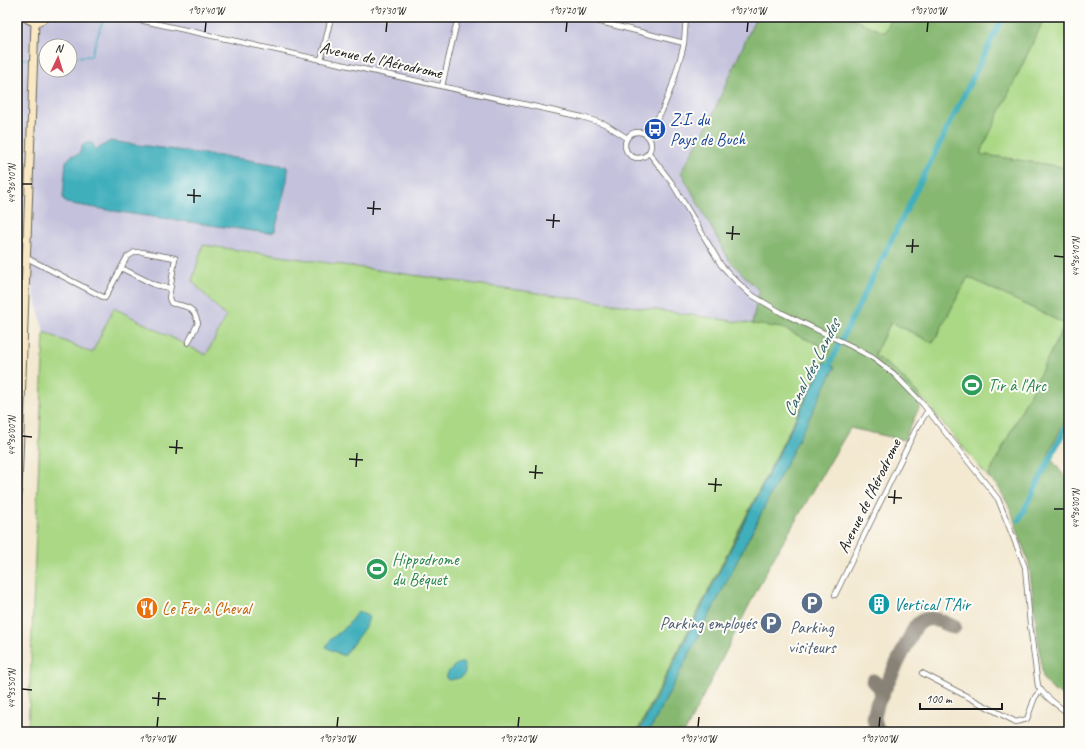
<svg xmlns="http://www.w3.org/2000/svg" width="1086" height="749" font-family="Caveat,sans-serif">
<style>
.industrial{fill:#c3c1db;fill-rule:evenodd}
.green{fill:#aad885;stroke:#637a50}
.forest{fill:#87b872;stroke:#526a47}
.water{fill:#3fafbc;stroke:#2e666c}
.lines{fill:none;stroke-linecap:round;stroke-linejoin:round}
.stream{stroke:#3fafbc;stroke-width:1.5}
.canal{stroke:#3fafbc;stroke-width:5.5}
.taxiway{stroke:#888276;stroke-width:15}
.street-casing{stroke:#67635b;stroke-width:6}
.secondary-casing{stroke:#67635b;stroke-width:9}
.street{stroke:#fff;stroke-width:4.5}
.secondary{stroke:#f8e8c3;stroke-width:7}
.ticks{fill:none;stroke:#1c1c1c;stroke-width:1.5}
.labels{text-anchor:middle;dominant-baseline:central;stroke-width:4;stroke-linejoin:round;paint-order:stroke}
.street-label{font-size:17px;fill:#1c1c1c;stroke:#fdfcf7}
.transit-label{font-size:17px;fill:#164399;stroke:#fdfcf7;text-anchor:start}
.leisure-label{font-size:17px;fill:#27864d;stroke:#fdfcf7;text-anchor:start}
.culture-label{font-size:17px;fill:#0d838f;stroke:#fdfcf7;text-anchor:start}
.food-label{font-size:17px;fill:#c56008;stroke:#fdfcf7;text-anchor:start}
.service-label{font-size:17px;fill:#4e5e75;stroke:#fdfcf7;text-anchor:end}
.water-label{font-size:18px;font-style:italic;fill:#2c5e64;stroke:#fdfcf7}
.neatline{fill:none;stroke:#1c1c1c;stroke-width:1.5}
.ticks-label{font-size:10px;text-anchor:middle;fill:#1c1c1c}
</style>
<rect width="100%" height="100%" fill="#fdfcf7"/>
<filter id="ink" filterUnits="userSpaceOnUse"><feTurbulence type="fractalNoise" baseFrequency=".025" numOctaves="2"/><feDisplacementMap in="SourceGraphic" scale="8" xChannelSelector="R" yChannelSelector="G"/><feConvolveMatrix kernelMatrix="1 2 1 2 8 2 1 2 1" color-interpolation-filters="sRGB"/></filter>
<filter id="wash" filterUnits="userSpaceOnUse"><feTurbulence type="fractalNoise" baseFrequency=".012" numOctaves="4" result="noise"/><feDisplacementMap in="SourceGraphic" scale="16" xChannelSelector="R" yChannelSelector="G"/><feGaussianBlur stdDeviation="0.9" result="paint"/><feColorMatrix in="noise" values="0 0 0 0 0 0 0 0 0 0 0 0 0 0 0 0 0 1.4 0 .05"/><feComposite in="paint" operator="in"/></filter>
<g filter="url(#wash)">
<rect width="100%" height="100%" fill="#f3e8d0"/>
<path class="industrial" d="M17,17H756L710,120L681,172L729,260L759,291L752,324L203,245L192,281L226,317L206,355L114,308L92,353L44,332L17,232ZM46,46H70V70H46Z"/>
<g class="green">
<path d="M849,17H892L885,33Z"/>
<path d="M1045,17H1069V168L979,154Z"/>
<path d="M203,245L782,328L830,350L637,732H28L44,332L92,353L114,308L206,355L226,317L192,281Z"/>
<path d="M968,277L1065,324L988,477L921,397L897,372L874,355L891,322L933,343Z"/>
</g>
<path class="forest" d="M756,17H849L885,33L892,17H1045L980,154L1069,168V413L1048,455L1069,482V672L1062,695L1054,691L1043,679L1029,564L1015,523L1011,510L999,488L988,477L1065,324L968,277L933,343L891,322L874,355L897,372L921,397L919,408L904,440L850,428L769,566L685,732H637L830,350L782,328L752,324L759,291L729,260L681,172L710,120Z"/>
<g class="water">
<path d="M110,141L242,159L286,166L288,170L287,180L275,231L273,232L268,233L246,230L132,214L66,203L64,200L63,197L66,161L72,155C81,157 80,149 84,143H92L96,150Z"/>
<path d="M825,362L835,367L725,585L649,732H639Z"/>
<path d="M358,611L369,617L367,624L344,656L327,648L326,647L330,640L346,627Z"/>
<path d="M460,663H463C470,677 459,679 448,680L446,678C447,671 454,665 460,663Z"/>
</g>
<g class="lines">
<g class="stream">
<path d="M70,57L91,56L104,17"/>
<path d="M37,58H46"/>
<path d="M17,59H31"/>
</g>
<g class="canal">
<path d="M826,371L1003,17"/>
<path d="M1019,520L1069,421"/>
</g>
<g class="taxiway">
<path d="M873,681C880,686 882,688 881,696"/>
<path d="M879,732L876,727L874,718L877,704L915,627C928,612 939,621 954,627"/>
</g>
</g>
</g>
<g filter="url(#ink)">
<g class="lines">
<g class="street-casing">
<g id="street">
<path d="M126,17L582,117L605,124L627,138"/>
<path d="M581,17L684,43"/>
<path d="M321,60L331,17"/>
<path d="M442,86L458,17"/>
<circle cx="638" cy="145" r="13"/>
<path d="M647,135L662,111L672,86L682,52L684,43L686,17"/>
<path d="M649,153L672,183L721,265L736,281L750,294L782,313L851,346L873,358L894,374L922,403L998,499L1025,567L1030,625L1038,686C1045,698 1059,706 1069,714"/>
<path d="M27,258L105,298L127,257L135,252H142L175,258L169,298L171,303C186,307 193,305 198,323L188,343"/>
<path d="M121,268L155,285L170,288"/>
<path d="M835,595L915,431L928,410"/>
<path d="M922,673L1016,722L1027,719L1035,697L1041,690"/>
</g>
</g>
<g class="secondary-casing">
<g id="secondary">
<path d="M25,17C32,23 39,23 46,17"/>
<path d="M17,513L35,22"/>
</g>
</g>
<use href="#street" class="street"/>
<use href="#secondary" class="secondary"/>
</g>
</g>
<path class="ticks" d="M205,32L206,22M386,32L387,22M566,32L567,22M747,32L748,22M927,32L928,22M22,184H32M187,195L201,196M194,203V189M367,208L381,209M373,215L374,201M546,220L560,221M553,228L554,214M726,233L740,234M732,240L733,226M906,246H919M912,253L913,239M1054,256L1064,257M22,436L32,437M169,447L183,448M176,454L177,440M349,459L363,460M356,467L357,453M529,472L543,473M535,479L536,465M708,484L722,485M715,492L716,478M888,497L902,498M894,504L895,490M1054,509H1064M22,689L32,690M152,698L166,699M158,706L159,692M157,727L158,717M337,727L338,717M518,727L519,717M698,727L699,717M879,727L880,717"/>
<defs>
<g id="bus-disc" transform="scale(1.15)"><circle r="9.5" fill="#1a4fb4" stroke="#fdfcf7"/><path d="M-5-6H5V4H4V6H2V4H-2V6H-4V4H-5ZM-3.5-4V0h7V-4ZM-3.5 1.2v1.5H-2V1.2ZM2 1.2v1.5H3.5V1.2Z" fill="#fff"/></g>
<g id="stadium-disc" transform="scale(1.15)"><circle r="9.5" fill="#2e9e5b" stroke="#fdfcf7"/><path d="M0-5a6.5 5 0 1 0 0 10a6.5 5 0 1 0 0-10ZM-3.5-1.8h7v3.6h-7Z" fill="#fff"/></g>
<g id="parking-disc" transform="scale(1.15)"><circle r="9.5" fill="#5c6f8a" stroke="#fdfcf7"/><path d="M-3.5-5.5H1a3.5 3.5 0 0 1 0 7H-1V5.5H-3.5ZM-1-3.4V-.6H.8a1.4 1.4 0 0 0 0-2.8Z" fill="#fff"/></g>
<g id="building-disc" transform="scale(1.15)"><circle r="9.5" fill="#0f9aa8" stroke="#fdfcf7"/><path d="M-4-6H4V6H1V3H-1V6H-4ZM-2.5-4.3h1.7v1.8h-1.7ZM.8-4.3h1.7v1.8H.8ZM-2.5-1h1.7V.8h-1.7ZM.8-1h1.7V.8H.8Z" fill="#fff"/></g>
<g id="restaurant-disc" transform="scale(1.15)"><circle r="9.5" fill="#e8710a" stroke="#fdfcf7"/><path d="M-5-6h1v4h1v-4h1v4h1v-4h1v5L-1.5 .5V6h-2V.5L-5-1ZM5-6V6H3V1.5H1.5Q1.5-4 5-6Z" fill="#fff"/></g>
</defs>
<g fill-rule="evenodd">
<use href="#bus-disc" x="655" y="129"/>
<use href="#stadium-disc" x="972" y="385"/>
<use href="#stadium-disc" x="377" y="569"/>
<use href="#parking-disc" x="812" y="603"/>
<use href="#building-disc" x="879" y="604"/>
<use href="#restaurant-disc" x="147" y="608"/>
<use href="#parking-disc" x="771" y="623"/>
</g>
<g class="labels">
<g class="street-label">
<text transform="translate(381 60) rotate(12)">Avenue de l'Aérodrome</text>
<text transform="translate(869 496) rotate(-64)">Avenue de l'Aérodrome</text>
</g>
<g class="transit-label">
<text x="670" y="119">Z.I. du<tspan x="670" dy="20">Pays de Buch</tspan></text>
</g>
<g class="leisure-label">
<text x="988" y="385">Tir à l'Arc</text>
<text x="392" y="559">Hippodrome<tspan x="392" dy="20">du Béquet</tspan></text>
</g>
<g class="culture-label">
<text x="894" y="604">Vertical T'Air</text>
</g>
<g class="food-label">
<text x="162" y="608">Le Fer à Cheval</text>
</g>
<g class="service-label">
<text x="756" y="623">Parking employés</text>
<text x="812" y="627" text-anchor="middle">Parking<tspan x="812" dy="20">visiteurs</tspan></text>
</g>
<g class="water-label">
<text transform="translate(811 368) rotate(-63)">Canal des Landes</text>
</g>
</g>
<rect width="1086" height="749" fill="none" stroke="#fdfcf7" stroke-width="44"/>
<g transform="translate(58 58) rotate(4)"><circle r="19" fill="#fdfcf7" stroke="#a3a29f"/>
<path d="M0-3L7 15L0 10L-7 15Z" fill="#d1495b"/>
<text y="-6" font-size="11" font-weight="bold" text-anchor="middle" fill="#1c1c1c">N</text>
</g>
<path d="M920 703v6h82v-6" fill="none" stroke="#1c1c1c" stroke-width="2"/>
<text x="926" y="703" font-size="12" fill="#1c1c1c" stroke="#fdfcf7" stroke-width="3" paint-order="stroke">100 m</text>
<rect x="22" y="22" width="1042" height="705" class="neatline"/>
<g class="ticks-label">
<text x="206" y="14">1°07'40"W</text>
<text x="387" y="14">1°07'30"W</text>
<text x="567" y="14">1°07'20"W</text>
<text x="748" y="14">1°07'10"W</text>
<text x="928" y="14">1°07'00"W</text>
<text transform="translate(11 184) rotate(-90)" y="4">44°36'10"N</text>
<text transform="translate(1075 257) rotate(-90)" y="4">44°36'10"N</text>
<text transform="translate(11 436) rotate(-90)" y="4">44°36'00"N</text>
<text transform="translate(1075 509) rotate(-90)" y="4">44°36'00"N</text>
<text transform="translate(11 689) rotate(-90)" y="4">44°35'50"N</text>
<text x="157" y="742">1°07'40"W</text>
<text x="337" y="742">1°07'30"W</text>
<text x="518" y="742">1°07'20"W</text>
<text x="698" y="742">1°07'10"W</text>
<text x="879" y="742">1°07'00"W</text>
</g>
</svg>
